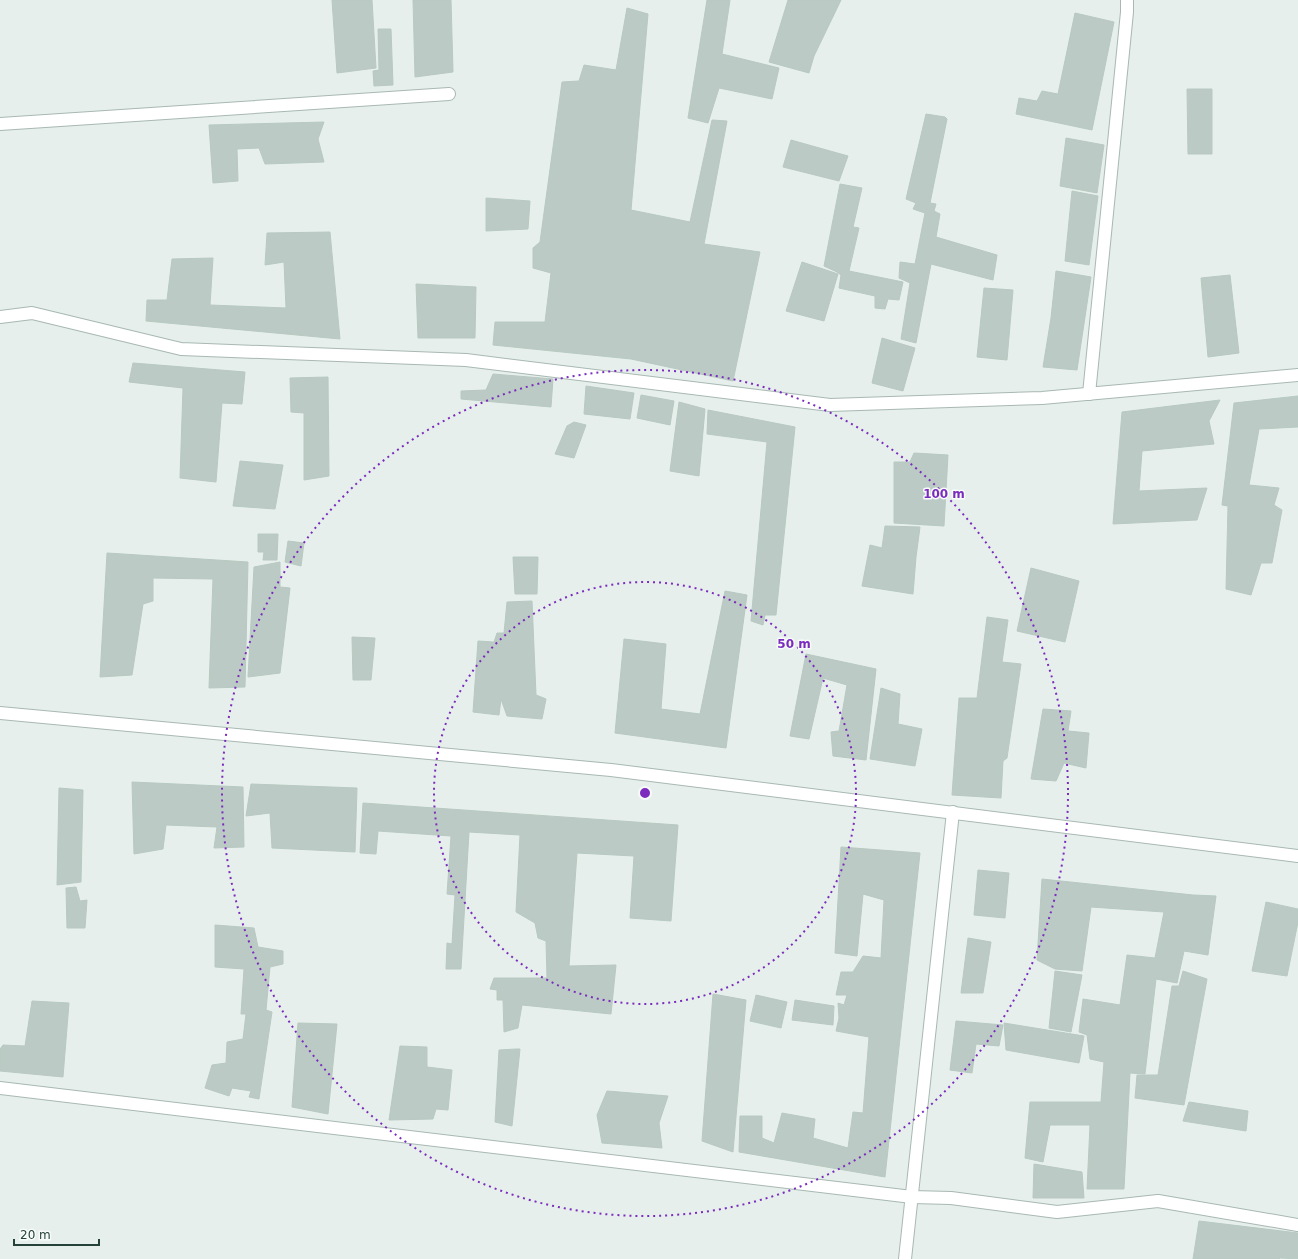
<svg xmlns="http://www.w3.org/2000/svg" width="1298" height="1259" font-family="'DejaVu Sans',sans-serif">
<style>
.building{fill:#bbcac4;stroke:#b8c9c2}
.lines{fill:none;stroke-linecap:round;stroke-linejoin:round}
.minor-casing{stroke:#a8b8b2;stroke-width:14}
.minor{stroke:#fff;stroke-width:12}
.ring{fill:none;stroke:#7b2cbf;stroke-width:2;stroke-dasharray:2 4}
.centre{fill:#7b2cbf;stroke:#f7fbf9;stroke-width:2}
.ring-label{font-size:12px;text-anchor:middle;font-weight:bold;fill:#7b2cbf;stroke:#f7fbf9;stroke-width:3;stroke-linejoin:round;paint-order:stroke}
</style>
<rect width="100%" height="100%" fill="#e6efeb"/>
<g class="building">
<path d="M332,0H372L376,68L337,73Z"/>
<path d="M413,0H451L453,72L415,77Z"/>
<path d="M707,0H730L722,54L779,68L772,99L719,88L708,123L688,118Z"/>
<path d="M788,0H841L814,56L809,73L769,62Z"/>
<path d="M627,8L648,14L631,210L690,222L712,120L727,121L704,244L760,252L733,381L631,359L493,345L495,322H545L551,273L533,268V248L540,242L562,82L579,81L584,65L616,70Z"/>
<path d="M1075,13L1114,22L1092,130L1016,114L1019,98L1037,101L1042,91L1058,94Z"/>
<path d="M378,29H391L393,85L374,86L373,71L379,70Z"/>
<path d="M1187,89H1212V154H1188Z"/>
<path d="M926,114L945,117L947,119L930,203L936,204L934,211L940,214L936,237L997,255L993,280L931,264L916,343L901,339L910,283L899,278L900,262L915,264L925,213L913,209L916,203L906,199Z"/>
<path d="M324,122L318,139L324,162L265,164L259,148L237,149L238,181L213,183L209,125Z"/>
<path d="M1066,138L1104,145L1097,193L1060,186Z"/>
<path d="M791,140L848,156L839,181L783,167Z"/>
<path d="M840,184L862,188L853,227L859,228L849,271L903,282L899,300L888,299L885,309L875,308V296L839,288L841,275L837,272L824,266Z"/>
<path d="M1072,191L1098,196L1089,265L1065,261Z"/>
<path d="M486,198L530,201L528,229L486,231Z"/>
<path d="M330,232L340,339L146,321L147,300H167L172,259L213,258L210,305L286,308L284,262L265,265L267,233Z"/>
<path d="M802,262L838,274L824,321L786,311Z"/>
<path d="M1056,271L1091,277L1077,370L1043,367L1051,318Z"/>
<path d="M1230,275L1239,353L1208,357L1201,278Z"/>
<path d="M416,284L476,287L475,338H418Z"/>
<path d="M984,288L1013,290L1007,360L977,357Z"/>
<path d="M882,338L915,348L903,391L872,383Z"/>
<path d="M133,363L245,372L242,404L222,403L216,482L180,478L183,388L129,382Z"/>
<path d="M493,374L553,379L551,407L461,399V391L486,390Z"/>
<path d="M328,377L329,476L304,480V413L291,412L290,378Z"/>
<path d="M586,386L634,393L630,419L584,414Z"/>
<path d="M641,395L674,401L670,425L637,418Z"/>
<path d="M1298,396V427L1259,429L1249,485L1279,488L1274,505L1282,510L1272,563H1261L1251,595L1226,589L1228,506L1222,505L1234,403Z"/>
<path d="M1220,400L1209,421L1214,444L1142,451L1139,491L1207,488L1197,520L1113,524L1122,412Z"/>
<path d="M679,402L705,409L699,476L670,471Z"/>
<path d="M708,410L795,427L776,615H765L763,625L751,621L767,442L707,434Z"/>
<path d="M574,422L586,425L574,458L555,454L567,426Z"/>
<path d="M914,453L948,455L944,526L894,523V462H910Z"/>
<path d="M240,461L283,465L275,509L233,506Z"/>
<path d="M885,526L920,527L916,557L913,594L862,586L870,545L882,548Z"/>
<path d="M258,534H278L277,560H263L264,552H258Z"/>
<path d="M288,541L304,543L301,566L285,562Z"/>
<path d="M107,553L248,562L245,687L209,688L213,579L153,578V601L143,604L132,675L100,677Z"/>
<path d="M513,557H538L537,594H515Z"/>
<path d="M280,562V587L290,588L280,673L248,677L254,567Z"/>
<path d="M1031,568L1079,581L1065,642L1017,631Z"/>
<path d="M725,591L747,595L726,748L615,733L624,639L666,644L661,709L700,714Z"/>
<path d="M532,601L536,695L546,699L542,719L507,716L501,699L499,715L473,712L478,641L494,642L497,633H504L507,602Z"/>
<path d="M987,617L1008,620L1002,662L1021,664L1007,758L1003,761L1001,798L952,795L959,698H977Z"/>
<path d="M352,637L375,638L371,680H353Z"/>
<path d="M806,654L876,669L866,760L833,756L831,732L839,731L847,685L823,678L809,739L790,736Z"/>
<path d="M881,688L900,694L898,724L922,729L915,766L870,759Z"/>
<path d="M1043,709L1071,711L1068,731L1089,733L1086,768L1064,763L1056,781L1031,779Z"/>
<path d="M132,782L243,787L244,847L214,848L217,827L166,825L163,849L134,854Z"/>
<path d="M251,784L357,788L355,852L272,848L270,813L246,816Z"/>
<path d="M59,788L83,790L81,882L57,885Z"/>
<path d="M363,803L678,825L671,921L630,918L634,856L577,853L569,966L616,965L611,1014L522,1005L518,1028L504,1032L503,1000H497V990L490,989L494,978H547L546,941L538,938L535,923L516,912L520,835L469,832L461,969H446L447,943L452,944L455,895L447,894L451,836L378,831L376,854L360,853Z"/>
<path d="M841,847L920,853L885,1177L739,1152L740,1116H762V1138L774,1143L782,1113L815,1119L813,1138L848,1148L853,1112L863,1113L869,1037L836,1031L839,1018L838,1003L844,1005L847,995H836L841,972H853L863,956L881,958L884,900L863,894L857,956L835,953Z"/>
<path d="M978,870L1009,873L1005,918L974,915Z"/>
<path d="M1042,879L1193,895L1216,896L1208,955L1184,951L1177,983L1156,979L1145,1074L1130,1073L1124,1189H1087L1090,1125H1050L1043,1162L1025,1158L1030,1102H1101L1104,1062L1090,1059L1087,1035L1079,1032L1083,999L1120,1005L1127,955L1155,958L1164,912L1091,907L1082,971L1055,969L1037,960Z"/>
<path d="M76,887L80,901L87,900L85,928H67L66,888Z"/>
<path d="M1266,902L1298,909V922L1287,976L1252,971Z"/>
<path d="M215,925L254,928L258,947L283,951V964L270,967L266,1010L272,1012L259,1099L249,1097L251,1091L232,1088L229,1096L205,1088L212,1065L226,1063L227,1042L243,1039L246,1014H241L244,969L215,967Z"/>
<path d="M968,938L991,942L983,993H961Z"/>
<path d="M1055,971L1082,975L1071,1032L1049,1028Z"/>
<path d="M1183,971L1207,979L1184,1105L1135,1098L1137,1075H1158L1172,986H1179Z"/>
<path d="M713,994L746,1000L733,1152L702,1141Z"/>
<path d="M756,995L787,1002L781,1028L750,1021Z"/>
<path d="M795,1000L834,1006L833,1025L792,1020Z"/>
<path d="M32,1001L69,1003L63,1077L0,1071V1049L3,1045L25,1046Z"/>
<path d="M956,1021L1003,1025L999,1046L976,1044L972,1073L950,1070Z"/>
<path d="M298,1023L337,1024L328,1114L292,1107Z"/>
<path d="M1004,1023L1084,1036L1079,1063L1006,1050Z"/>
<path d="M400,1046L427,1047V1067L452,1070L448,1110L436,1109L433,1119L389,1120Z"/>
<path d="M516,1049H520L512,1126L495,1122L499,1050Z"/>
<path d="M607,1091L668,1096L659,1123L662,1148L602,1143L597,1115Z"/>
<path d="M1189,1102L1248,1111L1246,1131L1183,1121Z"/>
<path d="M1034,1164L1082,1172L1084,1198H1033Z"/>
<path d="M1199,1221L1298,1233V1259L1280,1258L1279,1259H1193Z"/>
</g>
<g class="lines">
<g class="minor-casing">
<g id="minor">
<path d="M0,124L449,94"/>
<path d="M0,317L32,313L181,349L466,360L830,405L1042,398L1298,375"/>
<path d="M1089,394L1127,12V0"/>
<path d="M0,713L611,770L1298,856"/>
<path d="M0,1088L912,1197L951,1198L1057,1212L1158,1201L1298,1225"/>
<path d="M905,1259L953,812"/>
</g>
</g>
<use href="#minor" class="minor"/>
</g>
<g class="ring">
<circle cx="645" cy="793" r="211"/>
<circle cx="645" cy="793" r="423"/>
</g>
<circle cx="645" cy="793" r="6" class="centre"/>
<g class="ring-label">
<text x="944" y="498">100 m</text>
<text x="794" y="648">50 m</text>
</g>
<path d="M14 1239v6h85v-6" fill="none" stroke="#24423a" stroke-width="2"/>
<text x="20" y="1239" font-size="12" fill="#24423a" stroke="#f7fbf9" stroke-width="3" paint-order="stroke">20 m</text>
</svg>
